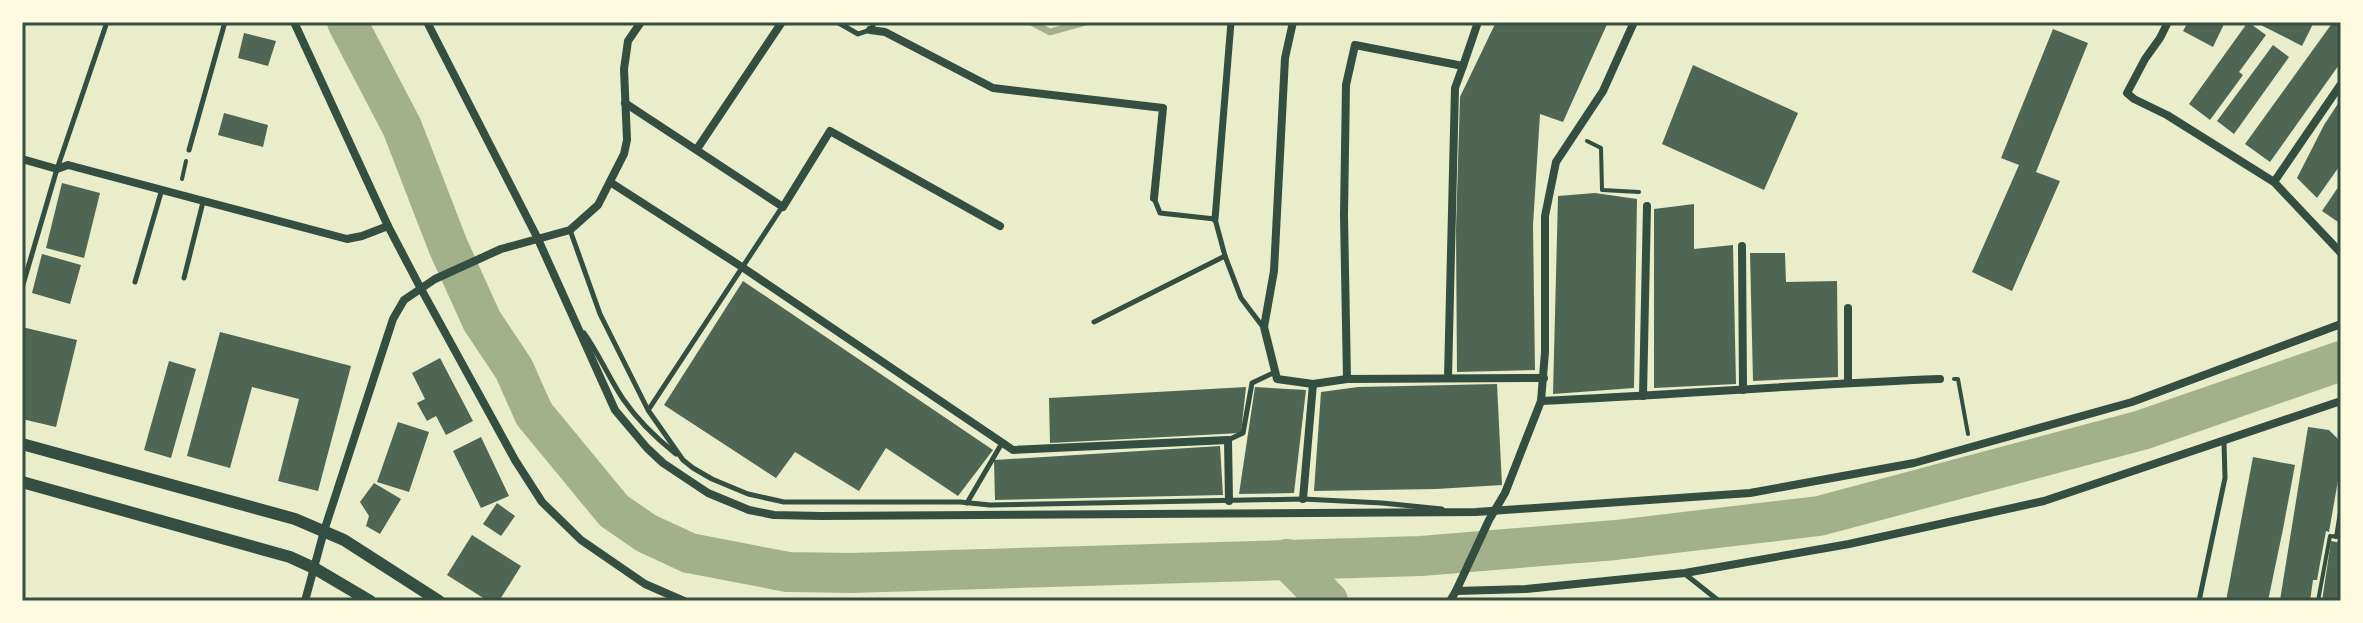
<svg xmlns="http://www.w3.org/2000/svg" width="2363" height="623" font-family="'Fira Sans',sans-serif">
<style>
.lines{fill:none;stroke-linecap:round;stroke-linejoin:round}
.stream{stroke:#a3b18a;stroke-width:7}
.river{stroke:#a3b18a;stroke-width:40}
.building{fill:#4f6655}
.path{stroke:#344e41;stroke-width:4}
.service{stroke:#344e41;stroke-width:5}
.pedestrian{stroke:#344e41;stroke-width:7}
.minor{stroke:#344e41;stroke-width:8}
.secondary{stroke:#344e41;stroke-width:12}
.neatline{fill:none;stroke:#344e41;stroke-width:3}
</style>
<rect width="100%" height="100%" fill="#e9edc9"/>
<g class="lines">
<path class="stream" d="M1031,22L1050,32L1086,22"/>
<g class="river">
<path d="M347,22L402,127L448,246L482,321L514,369L534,414L614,511L646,533L689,553L788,572L851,573L1421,556L1616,540L1819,516L2142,430L2341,361"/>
<path d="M1287,559L1328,601"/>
</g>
</g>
<g class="building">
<path d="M1496,22H1608L1563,122L1540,114L1533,225L1535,370L1457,372L1456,229L1460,97Z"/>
<path d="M2188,22H2225L2213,47L2183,31Z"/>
<path d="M2248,22L2266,35L2239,72L2243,75L2210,120L2189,104Z"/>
<path d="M2255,22H2314L2302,46Z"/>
<path d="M2333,22H2341V62L2270,162L2245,144Z"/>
<path d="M2053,29L2088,43L2036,172L2060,181L2012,291L1972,272L2019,165L2001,158Z"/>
<path d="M244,33L276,41L268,66L238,58Z"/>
<path d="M2273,45L2289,57L2234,134L2217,121Z"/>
<path d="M1693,65L1798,113L1764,190L1662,144Z"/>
<path d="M2341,99V164L2317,198L2297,178L2324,125Z"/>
<path d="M224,113L268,125L263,147L218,135Z"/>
<path d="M62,183L100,193L84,258L46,248Z"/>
<path d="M2341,183V224L2322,211Z"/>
<path d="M1595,193L1637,199L1634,388L1553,394L1558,196Z"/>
<path d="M1694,204V249L1733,245L1736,384L1654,388V209Z"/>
<path d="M1750,253H1785L1786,282L1837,281L1838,377L1753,381Z"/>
<path d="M42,254L81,265L70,304L32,293Z"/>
<path d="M743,281L993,450L958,496L886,448L859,491L795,452L776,478L664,405Z"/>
<path d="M22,327L77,340L56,427L22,419Z"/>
<path d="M220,332L351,366L318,491L278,481L299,399L252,387L230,468L187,456Z"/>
<path d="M440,358L473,421L446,435L436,416L427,421L417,403L425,399L412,373Z"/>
<path d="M169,361L196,369L171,458L144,450Z"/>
<path d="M1497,384L1502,485L1436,489L1314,491L1321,392L1358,387Z"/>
<path d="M1246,387L1241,433L1050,443L1049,398Z"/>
<path d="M1255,387L1306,390L1294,493L1239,494Z"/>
<path d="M398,422L429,432L409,492L377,482Z"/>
<path d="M2308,427L2329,430L2341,442V463L2329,532L2326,531L2317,580H2313L2310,601H2285L2280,600Z"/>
<path d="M481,437L509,496L481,508L453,451Z"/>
<path d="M1220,446L1223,495L995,500L994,460Z"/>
<path d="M2253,457L2295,465L2283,529L2268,601H2226Z"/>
<path d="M374,483L401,499L380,534L366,526L369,516L360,502Z"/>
<path d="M497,503L515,516L501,536L483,524Z"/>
<path d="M472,535L521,566L499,601H488L447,575Z"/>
<path d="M2331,541L2341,543V601H2322Z"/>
</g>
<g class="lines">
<g class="path">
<path d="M1587,141L1601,148L1602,190L1639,192"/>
<path d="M182,179L186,161"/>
<path d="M1954,379H1958L1968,434"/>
<path d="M2336,537L2341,506"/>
<path d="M2318,601L2330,536L2341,537"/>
</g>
<g class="service">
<path d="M837,22L858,34L870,30L875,22"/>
<path d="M189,150L225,22"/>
<path d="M1154,198L1160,213L1215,219L1225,256L1241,298L1263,327"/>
<path d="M570,230L600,314L648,410L683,460L693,468L712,479L748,494L784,502H960L990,505L1303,499L1382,503L1442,509"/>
<path d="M184,278L203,202"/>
<path d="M135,282L162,189"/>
<path d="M22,288L57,169L107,22"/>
<path d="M1094,322L1225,256"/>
<path d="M584,333C599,354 609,378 623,399C638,421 656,438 676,454"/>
<path d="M649,409L782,207"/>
<path d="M1228,440L1243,433L1252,383L1275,372"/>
<path d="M967,503L1002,443"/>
<path d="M1685,574L1719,601"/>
<path d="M2199,601L2225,478L2224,442"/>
</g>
<path class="pedestrian" d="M1215,219L1231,22"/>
<g class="minor">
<path d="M294,22L388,226L420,287L515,460L542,502L581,540L645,584L684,601"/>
<path d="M427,22L537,237L615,410L647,448L663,463L708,493L749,510L774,515L821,516L1476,512L1750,493L1914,463L2132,402L2341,324"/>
<path d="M1293,22L1285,58L1274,271L1264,327L1277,379L1313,384L1347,379L1544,378"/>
<path d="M2168,22L2160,38L2145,59L2127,93L2134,99L2167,115L2274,182L2341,253"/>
<path d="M870,30L885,32L993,88L1163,108L1154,198"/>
<path d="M625,103L783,207L830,131L1000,226"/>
<path d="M697,149L782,22"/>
<path d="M22,159L57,169L68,165L347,239L362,236L388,226"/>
<path d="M610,182L742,267L1013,450L1228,440L1229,501"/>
<path d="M2274,182L2341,84"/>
<path d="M1742,246L1743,390"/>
<path d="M1448,377L1455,88L1463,66"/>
<path d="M1347,379L1344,215L1346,85L1355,45L1463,66L1478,22"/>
<path d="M1848,382V308"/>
<path d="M1643,396L1647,206"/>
<path d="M1541,401C1674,395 1807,384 1940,379"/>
<path d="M1303,499L1313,384"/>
<path d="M1456,591L1489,520L1505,493L1541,401L1545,352V216L1556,162L1603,91L1634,22"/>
<path d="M305,601L324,531L393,319L404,300L435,279L501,249L570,230L598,205L624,154L627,140L624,69L628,41L641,22"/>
<path d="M1450,601L1456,591L1526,589L1685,573L1849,544L2044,501L2341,401"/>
</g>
<g class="secondary">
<path d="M22,444L295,519L344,540L439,601"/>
<path d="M22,482L290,557L314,568L370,601"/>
</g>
</g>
<rect width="2363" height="623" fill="none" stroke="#fefae0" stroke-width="48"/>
<rect x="24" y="24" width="2315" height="575" class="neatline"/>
</svg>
